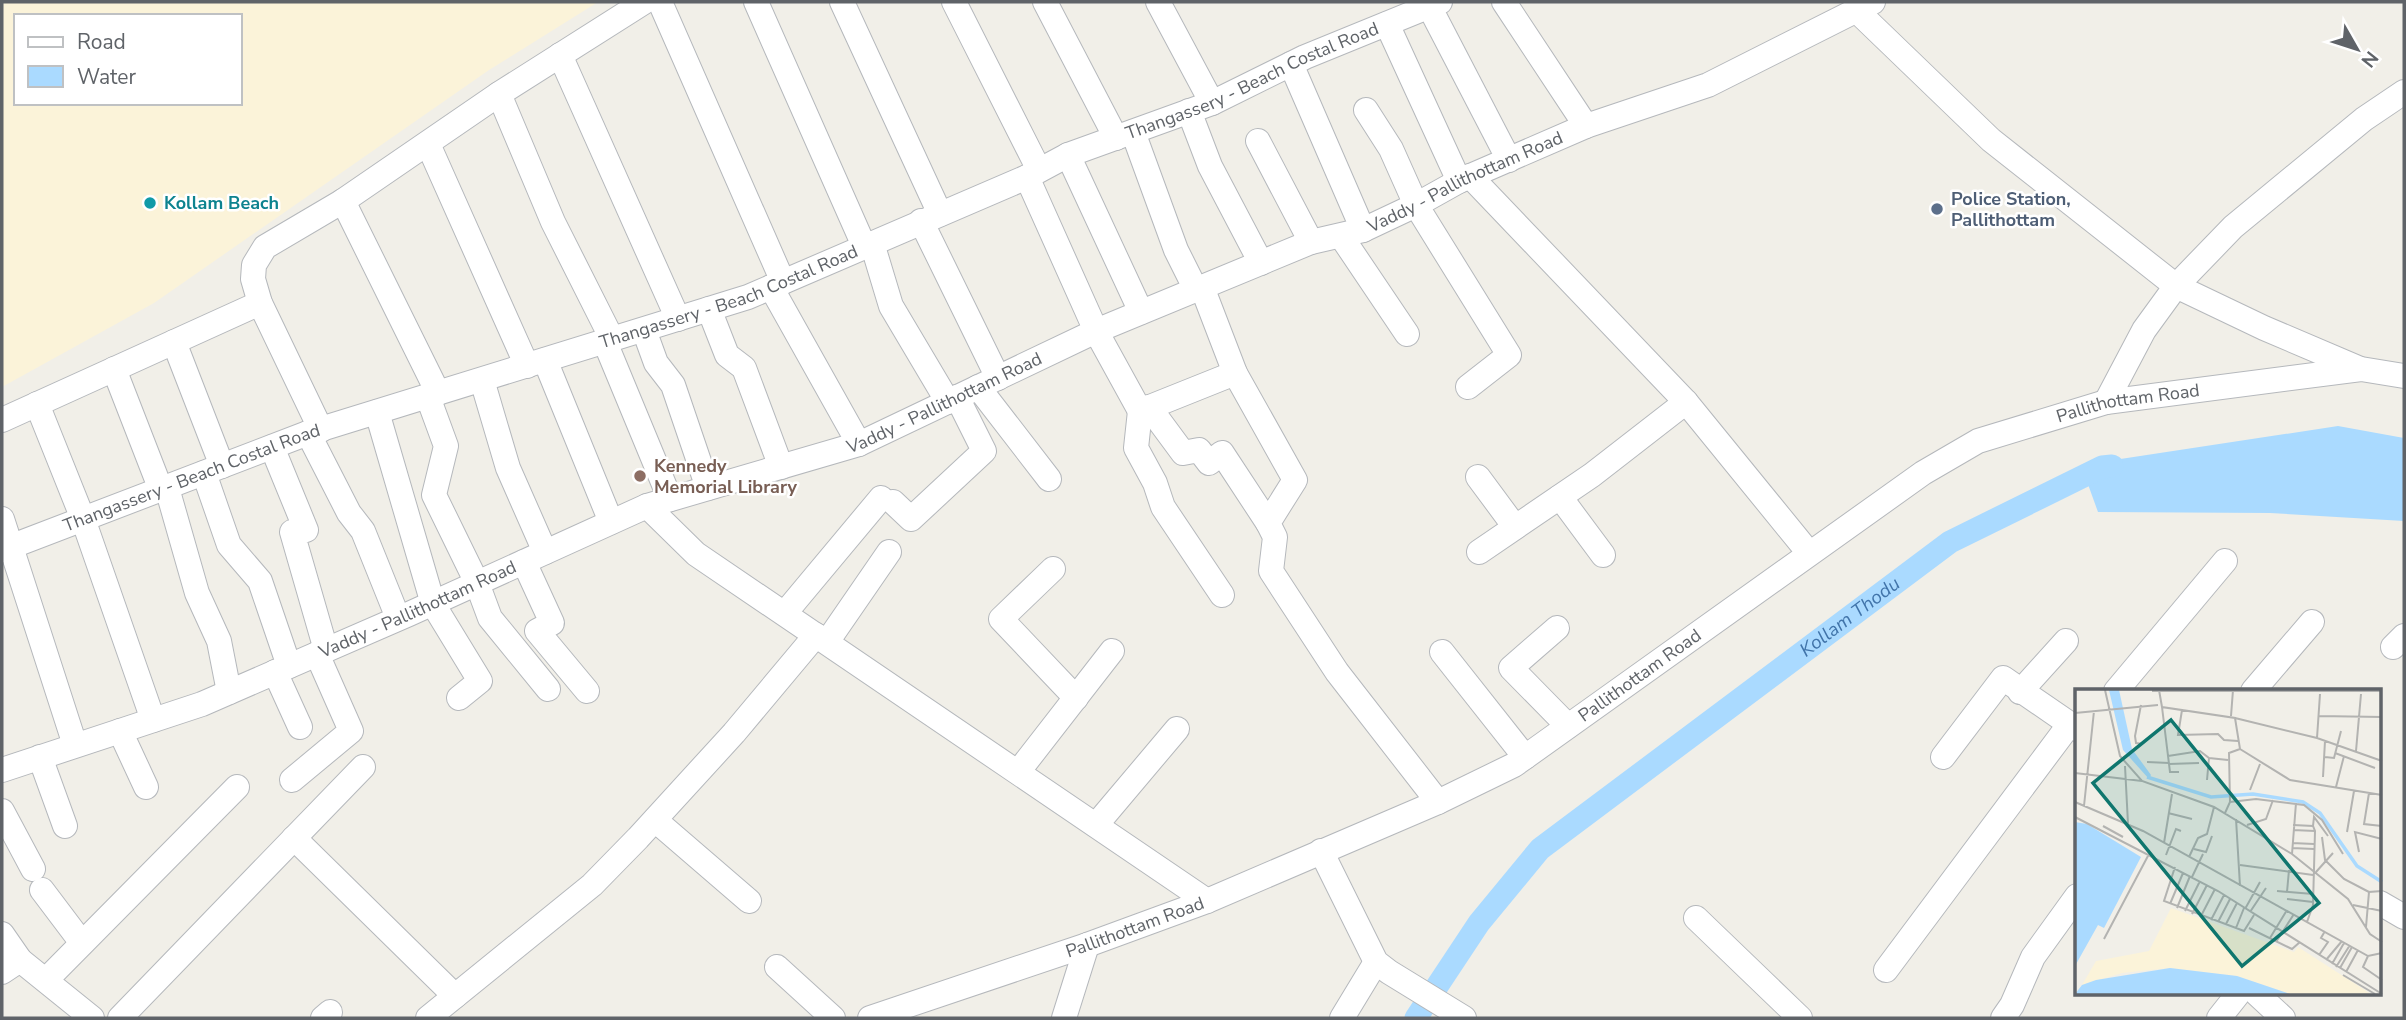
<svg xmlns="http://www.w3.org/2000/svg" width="2406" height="1020" font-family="'Nunito Sans',sans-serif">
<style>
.sand{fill:#fbf3d9;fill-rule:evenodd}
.water{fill:#aadaff}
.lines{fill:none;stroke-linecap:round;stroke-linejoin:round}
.canal{stroke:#aadaff;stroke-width:23}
.minor-casing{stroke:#b5b8bc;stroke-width:26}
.minor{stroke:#fff;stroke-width:24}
.culture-dot{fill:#0f9aa8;stroke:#fff;stroke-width:2.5}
.service-dot{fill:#5c6f8a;stroke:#fff;stroke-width:2.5}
.education-dot{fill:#8d6e63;stroke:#fff;stroke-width:2.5}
.labels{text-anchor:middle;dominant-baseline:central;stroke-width:5;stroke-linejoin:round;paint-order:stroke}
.street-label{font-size:18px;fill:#5f6368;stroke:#fff}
.service-label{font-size:18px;font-weight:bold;fill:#4e5e75;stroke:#fff;text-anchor:start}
.culture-label{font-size:18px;font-weight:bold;fill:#0d838f;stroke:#fff;text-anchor:start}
.education-label{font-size:18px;font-weight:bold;fill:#785e54;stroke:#fff;text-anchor:start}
.water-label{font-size:19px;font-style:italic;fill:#4174aa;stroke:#fff}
.inset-river{fill:none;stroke:#aadaff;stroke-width:3.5}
.inset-road{fill:none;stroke:#b3b3b1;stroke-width:2}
.view{fill:#0f766e;fill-opacity:0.15;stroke:#0f766e;stroke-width:3.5}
.inset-edge{fill:none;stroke:#5f6368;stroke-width:3.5}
</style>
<rect width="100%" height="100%" fill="#f1efe8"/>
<path class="sand" d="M2,2H598L489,70L154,303L2,387ZM16,16H240V103H16Z"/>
<path class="water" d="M2338,426L2404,438V521L2270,513L2098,512L2081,465Z"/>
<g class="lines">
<path class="canal" id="s1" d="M1416,1018L1479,923L1540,849L1950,542L2102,467L2112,466"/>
<g class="minor-casing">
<g id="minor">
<path d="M660,2L783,282"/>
<path d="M756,2L864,246"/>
<path d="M842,2L940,214"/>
<path d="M954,2L1039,170"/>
<path d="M1045,2L1116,138"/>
<path d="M1158,2L1212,103"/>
<path d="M1504,2L1586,126"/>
<path d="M1429,6L1509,160"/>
<path d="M1856,10L1991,140L2176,286L2264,328L2358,368"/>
<path d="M1387,24L1459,181"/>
<path d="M560,55L678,319"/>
<path d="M1291,64L1363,230"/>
<path d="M499,94L553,222L612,339"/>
<path d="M1366,110L1391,149L1416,205L1509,355L1468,387"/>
<path d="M1189,111L1210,166L1261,263"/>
<path d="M1133,132L1176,250L1196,290"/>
<path d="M1258,141L1311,242"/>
<path d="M428,144L527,366"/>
<path d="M1068,155L1141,312"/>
<path d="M1470,176L1686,402L1809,553"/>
<path d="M1027,177L1096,331L1140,411"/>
<path d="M343,201L438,393"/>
<path d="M921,221L998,378"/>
<path d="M1341,236L1407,334"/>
<path d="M872,243L891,306L948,402"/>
<path d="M771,287L859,444"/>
<path d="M1202,287L1235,373L1295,480L1268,523L1275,537L1271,571L1337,672L1438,802"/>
<path d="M709,309L727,355L744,368L781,467"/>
<path d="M644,330L656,363L673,385L708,488"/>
<path d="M174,342L222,466"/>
<path d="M605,342L670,499"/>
<path d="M545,360L611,522"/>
<path d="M114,369L161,490"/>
<path d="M482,380L508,468L545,552"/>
<path d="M978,387L1049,479"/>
<path d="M428,397L446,446L434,495L477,583L490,618L548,689"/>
<path d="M2106,402L2144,330L2176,286L2233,227L2364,119L2404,92"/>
<path d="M37,404L83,519L153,720"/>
<path d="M1149,407L1183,453L1199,450L1209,463L1222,453L1268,523"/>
<path d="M377,412L433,604L480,681L459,698"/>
<path d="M2,420L260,303"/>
<path d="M321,430L260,303L253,279L254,265L265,247L343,201L499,94L644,2"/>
<path d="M308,433L349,513L363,531L398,618"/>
<path d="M272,447L306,530L292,532L326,650"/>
<path d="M204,473L229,545L260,581L289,666"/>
<path d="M1478,477L1515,527"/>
<path d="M167,488L197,593L219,641L229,692"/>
<path d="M1560,497L1603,555"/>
<path d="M893,502L911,519L984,451L957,397"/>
<path d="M647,506L696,554L1207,901"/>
<path d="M2,519L75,745"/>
<path id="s2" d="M2,550L308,433L748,297L1027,177L1068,155L1212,103L1305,57L1440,2"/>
<path d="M1479,552L1592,475L1686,402"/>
<path d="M524,562L552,623L537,631L587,691"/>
<path d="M1053,569L1001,619L1076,698"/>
<path d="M1222,595L1163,507L1155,483L1136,448L1140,411L1235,373"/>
<path d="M785,613L881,498"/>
<path d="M1557,628L1511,668L1568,726"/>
<path d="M827,642L889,552"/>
<path d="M2393,647L2404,636"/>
<path d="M1442,652L1525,757"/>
<path d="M275,672L300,727"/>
<path d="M2116,691L2225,561"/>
<path d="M2253,691L2312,622"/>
<path d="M2020,692L2066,641"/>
<path d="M120,731L146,787"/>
<path d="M40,757L65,826"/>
<path d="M1943,757L2003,678L2077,729"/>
<path id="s3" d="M2,770L202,704L409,614L647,506L859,444L1096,331L1311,242L1363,230L1416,205L1459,181L1586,126L1708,85L1873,2"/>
<path d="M1018,772L1112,651"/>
<path d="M292,780L351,731L317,654"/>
<path d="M2,811L33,869"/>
<path d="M655,820L749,901"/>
<path d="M1096,825L1177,729"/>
<path d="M294,838L455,996"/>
<path d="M1321,851L1376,962L1389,972L1464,1018"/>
<path d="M42,890L82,943"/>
<path d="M2380,903L2404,917"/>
<path d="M1696,918L1800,1018"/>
<path d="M2,934L20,960L92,1018"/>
<path d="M777,967L833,1018"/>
<path d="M1886,970L2069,725"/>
<path d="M2,972L20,960"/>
<path d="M46,980L237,787"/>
<path d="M2257,994L2283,1018"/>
<path d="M120,1018L363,767"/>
<path d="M323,1018L330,1012"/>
<path d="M428,1018L592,885L638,838L734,733L816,635"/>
<path id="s4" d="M870,1018L1087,945L1207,901L1438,802L1514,765L1923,473L1978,441L2106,402L2361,369L2404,376"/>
<path d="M1064,1018L1087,945"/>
<path d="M1342,1018L1376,962"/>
<path d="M2003,1018L2012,1005L2033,957L2077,896"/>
<path d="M2219,1018L2238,994"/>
</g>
</g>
<use href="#minor" class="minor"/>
</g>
<circle class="culture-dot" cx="150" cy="203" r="7"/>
<circle class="service-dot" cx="1937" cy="209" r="7"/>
<circle class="education-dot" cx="640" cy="476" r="7"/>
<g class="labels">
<g class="street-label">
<text stroke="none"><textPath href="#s2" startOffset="1337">Thangassery - Beach Costal Road</textPath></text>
<text stroke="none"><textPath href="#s3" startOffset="1580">Vaddy - Pallithottam Road</textPath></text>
<text stroke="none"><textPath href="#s2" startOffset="770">Thangassery - Beach Costal Road</textPath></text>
<text stroke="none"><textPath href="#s3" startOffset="1013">Vaddy - Pallithottam Road</textPath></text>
<text stroke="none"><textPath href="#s4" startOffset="1414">Pallithottam Road</textPath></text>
<text stroke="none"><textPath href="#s2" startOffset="203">Thangassery - Beach Costal Road</textPath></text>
<text stroke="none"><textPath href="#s3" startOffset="446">Vaddy - Pallithottam Road</textPath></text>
<text stroke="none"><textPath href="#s4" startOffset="847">Pallithottam Road</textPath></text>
<text stroke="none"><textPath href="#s4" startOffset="280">Pallithottam Road</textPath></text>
</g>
<g class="service-label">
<text x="1951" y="199">Police Station,<tspan x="1951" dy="21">Pallithottam</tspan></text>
</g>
<g class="culture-label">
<text x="164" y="203">Kollam Beach</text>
</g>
<g class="education-label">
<text x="654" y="466">Kennedy<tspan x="654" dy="21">Memorial Library</tspan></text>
</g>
<g class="water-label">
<text stroke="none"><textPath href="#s1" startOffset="597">Kollam Thodu</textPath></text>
</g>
</g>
<g transform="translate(2075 689)">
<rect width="306" height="306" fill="#f1efe8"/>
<path d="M96,219L219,263L223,258L296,305H215L162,287L95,279L47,284L7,296L21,272L74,262Z" fill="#fbf3d9"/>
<path d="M34,1H44L57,60L76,86L74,90L48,61ZM0,133L12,135L66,168L29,239L23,236L0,277ZM95,279L162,287L215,305H0L7,296L21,291Z" fill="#aadaff"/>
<path class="inset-river" d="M72,88L136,108L178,105L228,113L245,124L282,177L307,193"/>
<path class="inset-road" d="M30,1L45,67L67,92L139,118L217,165L273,210L295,245L307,253M84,1L87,18L160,29L165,60L215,91L307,106M77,2H307M66,16L60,47L61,54L68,55M87,18L95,83H104M107,21L103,46L143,45L149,51L163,52M0,24L83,16M156,27L158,1M244,27L307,28M160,29L242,49L307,72M242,49L245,5M281,62L286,5M260,64L300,79M93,67L125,62L134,69L153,71M250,68L259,69L266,42M72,73L94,74M94,75L124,74M50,77L53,135M0,84L67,92M248,88L250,52M132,91L134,69M261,98L269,67M175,101L185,75M294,104L289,135L307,137M0,113L68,142L293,267L307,264M155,113L181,110L229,116L247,131L268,165M9,117L19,22M93,124L117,130M150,124L155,113L154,64L165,60M0,128L143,202L307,305M161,130L165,197M172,136L191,130L198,111M218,136L238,137L240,142L238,216L232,233M28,137L48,148M238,137L239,128L253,147M218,141L240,142M272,143L279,102M247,148L250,171L269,190L294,203M89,154L97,105M217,154L239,155M217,159L239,160M119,160L131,163L137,147M284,163L280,143L307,150M217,165L221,114M91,166L101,140L106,142M114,168L123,149L132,145L139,118M165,176L238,186M100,178L89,212L169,242L179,226M241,183L258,164M117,188L128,165M202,202L238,205M212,203L214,181M212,210L238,213M95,215L108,184M278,216L307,222M102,219L115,187M170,220L185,193M110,222L125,192M175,223L191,199M117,225L132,196M126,227L140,200M136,231L149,206M143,233L155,210M151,235L162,214M291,238L294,203L307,202M161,239L169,219M174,239L217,260L225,253M195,249L212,221M29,250L74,165M201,253L219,225M244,266L253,253L246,249L250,242M293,267L288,278L307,291M251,271L267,252M257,275L269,254M261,278L275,256M265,279L277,258M271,283L283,261M268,286L300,305"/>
<path class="view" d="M96,31L244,214L167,277L18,94Z"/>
<rect width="306" height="306" class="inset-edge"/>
</g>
<rect width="2406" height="1020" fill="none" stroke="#5f6368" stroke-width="7"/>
<rect x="14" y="14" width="228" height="91" fill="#ffffff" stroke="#bfc1c3" stroke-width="2"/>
<rect x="28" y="37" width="35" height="10" fill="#ffffff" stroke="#bfc1c3" stroke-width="2"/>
<text x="77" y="49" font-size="21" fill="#5f6368">Road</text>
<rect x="28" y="66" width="35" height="21" fill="#aadaff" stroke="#bfc1c3" stroke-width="2"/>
<text x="77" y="84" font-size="21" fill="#5f6368">Water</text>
<g transform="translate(2357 49) rotate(129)" stroke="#ffffff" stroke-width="5" paint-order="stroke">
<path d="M0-5L12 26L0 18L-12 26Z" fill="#5f6368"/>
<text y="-10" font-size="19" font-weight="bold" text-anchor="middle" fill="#5f6368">N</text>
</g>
</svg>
